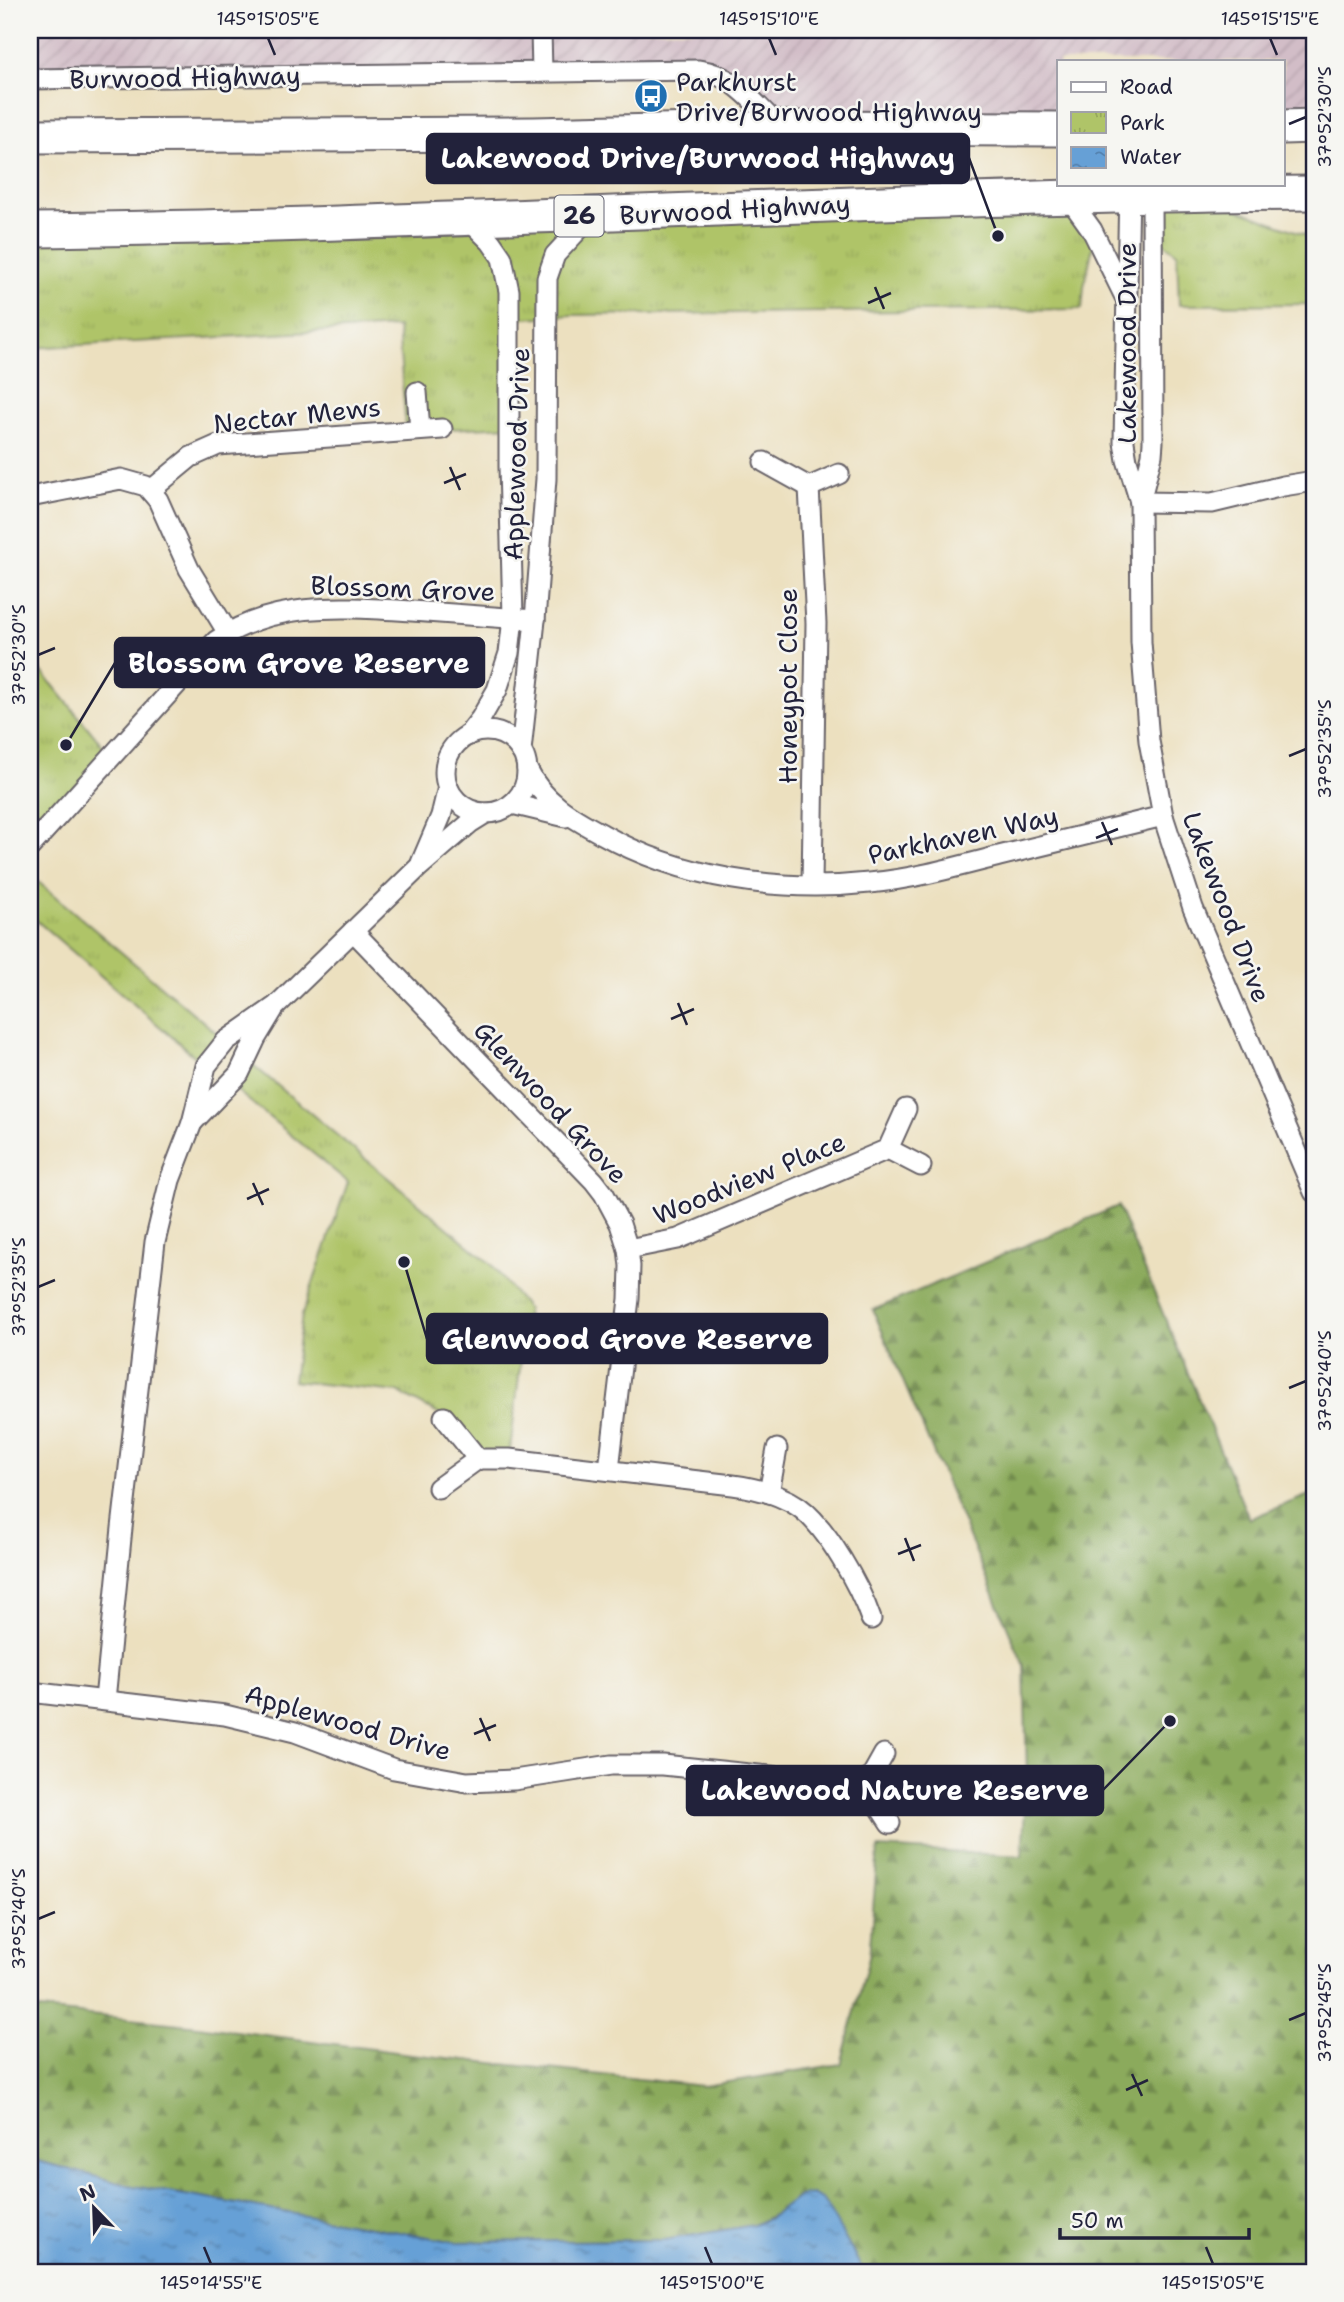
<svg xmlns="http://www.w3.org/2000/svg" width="1344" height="2302" font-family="'Shantell Sans',sans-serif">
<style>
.industrial{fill:url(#industrial-furrows)}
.forest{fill:url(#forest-firs);stroke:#56664c;stroke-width:2}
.park{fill:url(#park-tufts);stroke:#687352;stroke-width:2}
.water{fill:url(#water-ripples);stroke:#446188;stroke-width:2}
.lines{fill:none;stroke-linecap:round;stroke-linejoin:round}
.minor-casing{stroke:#696469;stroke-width:23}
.trunk-casing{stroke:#696469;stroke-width:37}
.minor{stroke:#fff;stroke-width:19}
.trunk{stroke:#fff;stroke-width:33}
.ticks{fill:none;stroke:#22223b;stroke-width:2.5}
.labels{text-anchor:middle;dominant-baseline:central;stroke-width:5;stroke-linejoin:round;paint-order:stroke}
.shield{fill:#f6f6f2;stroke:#626272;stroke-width:2}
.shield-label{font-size:24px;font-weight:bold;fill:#22223b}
.street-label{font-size:26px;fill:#22223b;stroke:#f6f6f2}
.poi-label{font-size:26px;fill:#22223b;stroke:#f6f6f2;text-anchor:start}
.leader{fill:none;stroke:#22223b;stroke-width:2.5}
.callout-dot{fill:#22223b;stroke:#f6f6f2;stroke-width:2.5}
.callout{fill:#22223b;stroke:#22223b;stroke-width:2.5}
.callout-label{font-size:28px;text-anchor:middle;font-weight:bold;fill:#fff}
.neatline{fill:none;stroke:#22223b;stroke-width:2.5}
.ticks-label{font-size:18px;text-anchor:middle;fill:#22223b}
</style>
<defs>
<pattern id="industrial-furrows" width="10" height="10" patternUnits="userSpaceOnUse" patternTransform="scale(1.75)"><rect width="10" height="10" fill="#d2bdc7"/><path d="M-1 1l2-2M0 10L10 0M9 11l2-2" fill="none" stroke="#b4a2ac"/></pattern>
<pattern id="forest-firs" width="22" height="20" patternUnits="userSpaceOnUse" patternTransform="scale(1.75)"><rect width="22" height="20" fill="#8baa5c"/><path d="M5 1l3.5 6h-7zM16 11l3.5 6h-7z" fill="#718a4d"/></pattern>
<pattern id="park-tufts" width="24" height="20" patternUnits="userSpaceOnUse" patternTransform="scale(1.75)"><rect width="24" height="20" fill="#afc468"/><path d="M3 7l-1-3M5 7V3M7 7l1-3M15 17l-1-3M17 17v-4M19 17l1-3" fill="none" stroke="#96a85b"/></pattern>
<pattern id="water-ripples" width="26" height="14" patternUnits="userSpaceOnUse" patternTransform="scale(1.75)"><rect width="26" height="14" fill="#66a0d6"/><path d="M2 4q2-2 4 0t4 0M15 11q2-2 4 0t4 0" fill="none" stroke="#5482af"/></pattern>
</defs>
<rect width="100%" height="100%" fill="#f6f6f2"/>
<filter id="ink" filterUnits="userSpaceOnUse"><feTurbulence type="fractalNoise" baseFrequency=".0143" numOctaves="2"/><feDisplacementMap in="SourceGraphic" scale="14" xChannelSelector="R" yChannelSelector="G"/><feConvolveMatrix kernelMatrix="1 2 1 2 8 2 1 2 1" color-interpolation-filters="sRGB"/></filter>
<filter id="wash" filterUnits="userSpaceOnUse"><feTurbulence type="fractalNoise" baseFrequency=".00686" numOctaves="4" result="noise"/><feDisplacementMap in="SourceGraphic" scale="28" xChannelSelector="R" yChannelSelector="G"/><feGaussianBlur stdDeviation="1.57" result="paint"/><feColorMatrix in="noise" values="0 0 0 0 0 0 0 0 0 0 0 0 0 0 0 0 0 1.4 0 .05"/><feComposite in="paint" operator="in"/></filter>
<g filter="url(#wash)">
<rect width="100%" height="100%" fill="#ece0bf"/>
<path class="industrial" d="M30,30H1314V126H1283V61H1059V129L780,128L723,75L30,79Z"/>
<path class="forest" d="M1118,1206L1249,1519L1314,1493V2272H864L777,2213L754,2225L665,2240L457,2242L127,2185L30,2159V2009L190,2025L411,2054L703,2086L841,2064L869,1958L878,1848L1022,1856L1027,1776L1024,1666L873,1310Z"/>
<g class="park">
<path d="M1197,194L1314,238V304L1179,305L1177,253L1153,235L1152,195Z"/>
<path d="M1069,198L1095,237L1084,287L1082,309L573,315L509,319L511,426L406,431L398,327L30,348V230Z"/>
<path d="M38,667L112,757L30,846V669Z"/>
<path d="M30,875L226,1041L206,1066L30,915Z"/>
<path d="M247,1060L492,1265L527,1309L509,1459H478L444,1417L398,1392L293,1381L302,1315L348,1182L230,1085Z"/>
</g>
<path class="water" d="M30,2159L127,2185L457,2242L665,2240L754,2225L768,2219L799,2196L812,2194L822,2199L828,2208L864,2272H30Z"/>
</g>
<g filter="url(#ink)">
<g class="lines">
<g class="minor-casing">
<g id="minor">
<path d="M541,30L542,72"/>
<path d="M30,79L698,70C734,74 755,104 780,128"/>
<path d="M1150,186L1152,195L1153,442L1152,455L1140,502L1141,642L1149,741L1163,816L1193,908L1314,1192"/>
<path d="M1129,188L1124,442L1127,460L1140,502"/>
<path d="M1069,198L1092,230L1125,297"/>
<path d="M417,392L420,430"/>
<path d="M764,462L809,487L839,474"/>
<path d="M809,487L816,623L812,885"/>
<path d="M151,490L191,457L218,445L442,429"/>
<path d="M30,497L121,479L146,486L158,500L189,569L228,633"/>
<path d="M1140,502L1212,503L1283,486L1314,481"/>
<circle cx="486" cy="772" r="41"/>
<path d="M467,736L481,718L497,690L509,653L513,618L509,466V291L502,258L491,242L469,220"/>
<path d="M521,751L535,620L546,479L547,278L555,255L592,215"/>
<path d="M527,769C542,801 572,818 602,834C680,878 780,893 869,883C913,879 956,867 999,856C1054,843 1108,829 1163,816"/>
<path d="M512,804L566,817"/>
<path d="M30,847L216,641C274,600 345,607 412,611C453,614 494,617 535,620"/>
<path d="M421,863L441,816L448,787"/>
<path d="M353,931L594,1181L604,1194L620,1224L628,1249L630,1266L629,1299L609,1469"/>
<path d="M192,1123L239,1074L256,1038L273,1010"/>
<path d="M888,1149L921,1166"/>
<path d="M628,1249L678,1239L888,1149L906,1109"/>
<path d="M478,1459H509L733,1485C755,1488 780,1494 799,1507C827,1527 860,1587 871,1619"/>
<path d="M438,1488L478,1459L444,1417"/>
<path d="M769,1493L777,1449"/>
<path d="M30,1692L225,1715L295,1732L394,1769L467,1782L514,1780L611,1765H663L866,1786"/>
<path d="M105,1700L122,1528L155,1242L170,1180L192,1123L206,1066L226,1041L276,1006L419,867L470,823L486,813"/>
<path d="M884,1754L866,1786L890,1823"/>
</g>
</g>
<g class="trunk-casing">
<g id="trunk">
<path d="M1283,127L1314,126"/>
<path d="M30,136L534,134L780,128L1059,129"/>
<path d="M30,230C458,225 886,196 1314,193"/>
</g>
</g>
<use href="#minor" class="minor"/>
<use href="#trunk" class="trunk"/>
</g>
</g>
<path class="ticks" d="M268,38L275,55M769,38L776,55M1270,38L1277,55M1289,124L1306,117M875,287L884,309M868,303L891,293M450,467L460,490M444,483L466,474M38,655L55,648M1289,756L1306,749M1102,822L1112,845M1096,838L1118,829M678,1003L687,1025M671,1019L694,1009M253,1183L263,1205M247,1199L269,1189M38,1287L55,1280M1289,1388L1306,1381M905,1538L914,1561M898,1554L921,1545M480,1718L490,1741M474,1734L496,1725M38,1919L55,1912M1289,2020L1306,2013M1132,2074L1142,2096M1126,2090L1148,2080M204,2247L211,2264M705,2247L712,2264M1206,2247L1213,2264"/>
<defs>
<g id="bus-disc" transform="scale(1.75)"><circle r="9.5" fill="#1f6fb2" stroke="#f6f6f2"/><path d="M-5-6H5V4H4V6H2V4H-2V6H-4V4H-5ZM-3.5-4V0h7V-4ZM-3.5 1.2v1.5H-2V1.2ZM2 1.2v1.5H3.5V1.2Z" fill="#fff"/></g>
</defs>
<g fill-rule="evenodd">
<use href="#bus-disc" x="651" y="96"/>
</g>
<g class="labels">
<rect class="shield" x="554.5" y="195.5" width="49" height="41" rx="5"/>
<g class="shield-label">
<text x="579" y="216">26</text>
</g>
<g class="street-label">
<text transform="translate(185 77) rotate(-1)">Burwood Highway</text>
<text transform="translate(735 209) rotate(-3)">Burwood Highway</text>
<text transform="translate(1126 343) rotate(-90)">Lakewood Drive</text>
<text transform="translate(297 415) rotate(-6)">Nectar Mews</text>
<text transform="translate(516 454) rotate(-88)">Applewood Drive</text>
<text transform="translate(403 588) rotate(2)">Blossom Grove</text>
<text transform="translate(787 686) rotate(-90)">Honeypot Close</text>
<text transform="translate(963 835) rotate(-12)">Parkhaven Way</text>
<text transform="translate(1227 907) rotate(69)">Lakewood Drive</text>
<text transform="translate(551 1102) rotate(47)">Glenwood Grove</text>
<text transform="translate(749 1178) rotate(-22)">Woodview Place</text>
<text transform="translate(348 1722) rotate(16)">Applewood Drive</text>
</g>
<g class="poi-label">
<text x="676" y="81">Parkhurst<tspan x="676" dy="30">Drive/Burwood Highway</tspan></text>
</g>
</g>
<path class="leader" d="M998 236L969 158M66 745L115 663M404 1262L427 1339M1170 1721L1103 1790"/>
<g class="callout-dot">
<circle cx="998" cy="236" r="7"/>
<circle cx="66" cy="745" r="7"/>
<circle cx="404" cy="1262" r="7"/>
<circle cx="1170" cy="1721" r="7"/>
</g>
<g class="callout">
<rect x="427" y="134" width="542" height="49" rx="7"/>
<rect x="115" y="638" width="369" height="49" rx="7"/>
<rect x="427" y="1314" width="400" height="49" rx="7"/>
<rect x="687" y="1766" width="416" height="49" rx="7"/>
</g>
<g class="callout-label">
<text x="698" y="168">Lakewood Drive/Burwood Highway</text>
<text x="299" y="673">Blossom Grove Reserve</text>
<text x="627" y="1349">Glenwood Grove Reserve</text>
<text x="895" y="1800">Lakewood Nature Reserve</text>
</g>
<rect width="1344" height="2302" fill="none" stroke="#f6f6f2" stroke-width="77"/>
<rect x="1057" y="60" width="228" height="126" fill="#f6f6f2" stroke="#a1a1a9" stroke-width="2"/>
<rect x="1071" y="82" width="35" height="10" fill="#ffffff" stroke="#a1a1a9" stroke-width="2"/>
<text x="1120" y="94" font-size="21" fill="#22223b">Road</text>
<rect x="1071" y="112" width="35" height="21" fill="url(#park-tufts)" stroke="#a1a1a9" stroke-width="2"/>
<text x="1120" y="130" font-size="21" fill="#22223b">Park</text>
<rect x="1071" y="147" width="35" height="21" fill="url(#water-ripples)" stroke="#a1a1a9" stroke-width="2"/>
<text x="1120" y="164" font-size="21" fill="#22223b">Water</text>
<g transform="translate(94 2208) rotate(337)" stroke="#f6f6f2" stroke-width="5" paint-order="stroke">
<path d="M0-5L12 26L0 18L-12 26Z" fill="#22223b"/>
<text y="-10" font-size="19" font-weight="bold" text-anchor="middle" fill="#22223b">N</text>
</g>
<path d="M1060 2228v10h189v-10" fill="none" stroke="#22223b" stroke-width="3.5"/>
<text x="1071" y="2228" font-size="21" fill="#22223b" stroke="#f6f6f2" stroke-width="5" paint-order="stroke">50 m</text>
<rect x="38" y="38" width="1268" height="2226" class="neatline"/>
<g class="ticks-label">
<text x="268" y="25">145°15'05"E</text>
<text x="769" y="25">145°15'10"E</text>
<text x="1270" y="25">145°15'15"E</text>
<text transform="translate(1325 117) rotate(-90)" y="6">37°52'30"S</text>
<text transform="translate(19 655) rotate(-90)" y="6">37°52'30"S</text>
<text transform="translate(1325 749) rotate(-90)" y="6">37°52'35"S</text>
<text transform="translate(19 1287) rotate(-90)" y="6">37°52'35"S</text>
<text transform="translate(1325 1381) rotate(-90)" y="6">37°52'40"S</text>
<text transform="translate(19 1919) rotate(-90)" y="6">37°52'40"S</text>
<text transform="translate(1325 2013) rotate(-90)" y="6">37°52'45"S</text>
<text x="211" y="2289">145°14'55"E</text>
<text x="712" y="2289">145°15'00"E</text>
<text x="1213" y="2289">145°15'05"E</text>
</g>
</svg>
